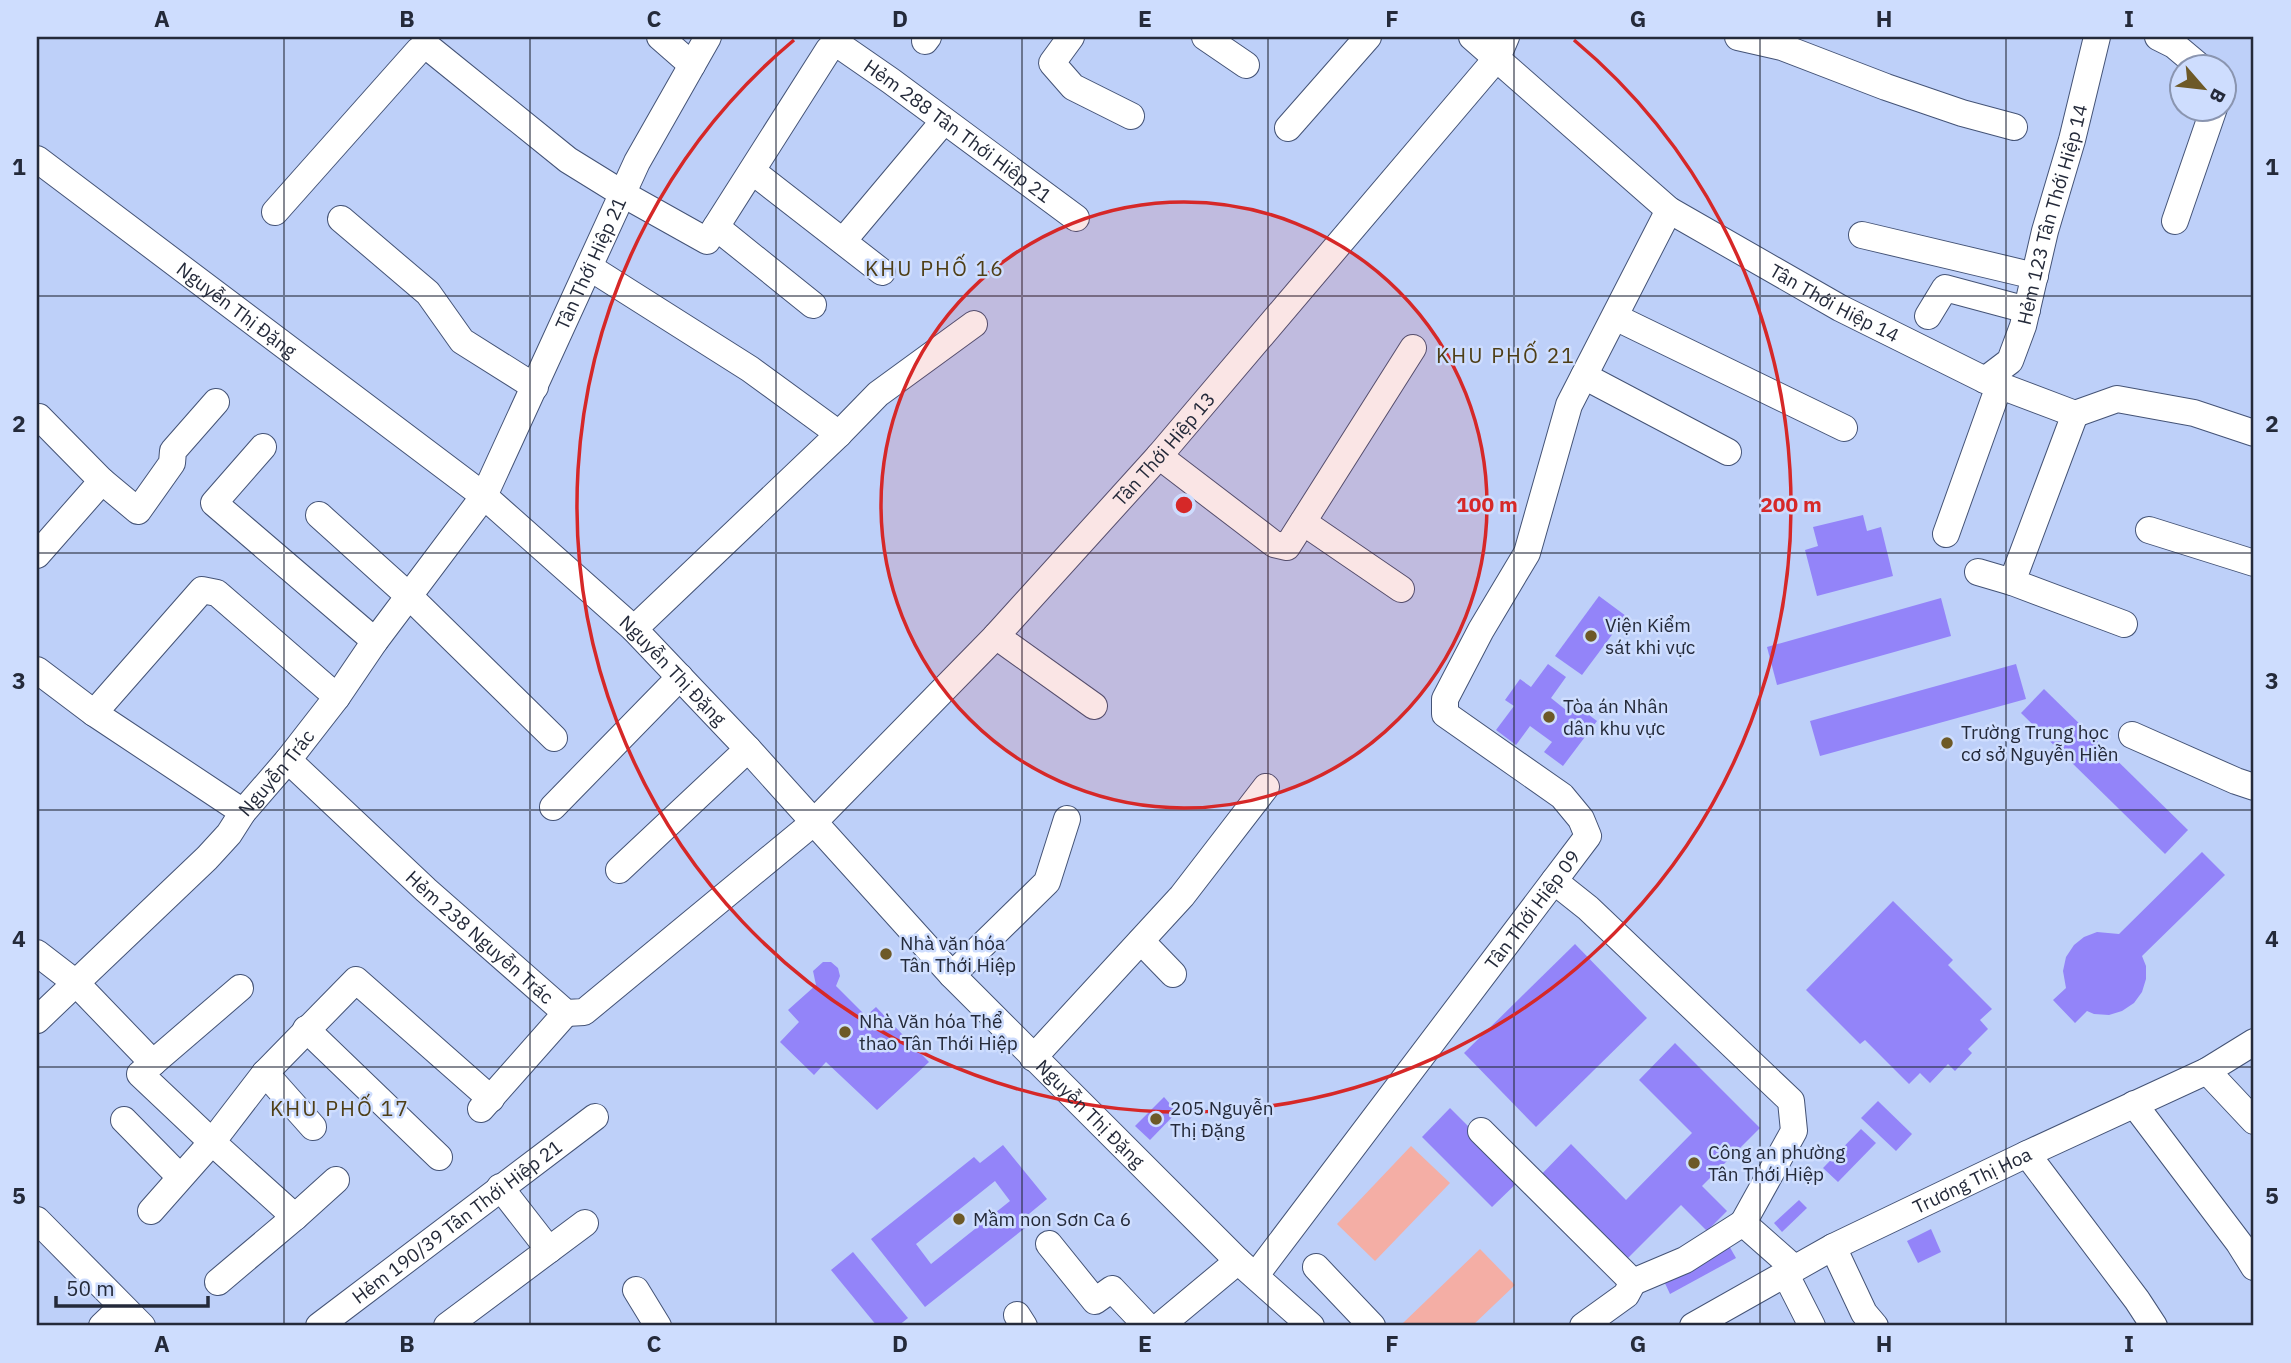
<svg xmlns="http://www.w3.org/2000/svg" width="2291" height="1363" font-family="'IBM Plex Sans',sans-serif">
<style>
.green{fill:#f4aea5}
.building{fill:#9384f9;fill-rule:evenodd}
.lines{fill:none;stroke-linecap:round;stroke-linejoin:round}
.minor-casing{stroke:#445376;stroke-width:28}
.minor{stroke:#fff;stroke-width:26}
.grid{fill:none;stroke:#242a3a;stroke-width:2;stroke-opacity:0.55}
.ring{fill:none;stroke:#d62828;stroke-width:3.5}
.poi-dot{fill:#6d5927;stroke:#ceddfe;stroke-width:2.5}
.labels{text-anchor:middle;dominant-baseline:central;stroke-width:5;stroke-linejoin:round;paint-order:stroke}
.street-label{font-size:19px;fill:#242a3a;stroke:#ceddfe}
.poi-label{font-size:19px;fill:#242a3a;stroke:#ceddfe;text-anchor:start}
.neighbourhood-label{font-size:21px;letter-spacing:2px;fill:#4e3e16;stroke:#ceddfe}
.centre{fill:#d62828;stroke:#ceddfe;stroke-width:3.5}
.ring-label{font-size:21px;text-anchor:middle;font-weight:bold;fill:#d62828;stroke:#ceddfe;stroke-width:5;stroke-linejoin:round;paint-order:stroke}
.neatline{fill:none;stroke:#242a3a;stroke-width:2.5}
.grid-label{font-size:23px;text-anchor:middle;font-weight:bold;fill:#242a3a}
</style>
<rect width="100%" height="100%" fill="#bed0f9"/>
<g class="green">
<path d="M1411,1146L1450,1183L1375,1261L1337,1224Z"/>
<path d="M1480,1249L1515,1285L1472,1326H1406L1403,1323Z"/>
</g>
<g class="building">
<path d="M1863,515L1867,531L1881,527L1893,576L1817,596L1805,550L1818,546L1813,527Z"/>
<path d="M1599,596L1626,616L1582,675L1555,656Z"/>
<path d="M1941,598L1951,636L1777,685L1767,647Z"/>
<path d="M1548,664L1566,677L1551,698L1571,714L1577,706L1597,721L1563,766L1544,752L1552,742L1530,726L1516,745L1496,730L1514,706L1505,700L1520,679L1531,687Z"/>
<path d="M2016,664L2026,699L1820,756L1810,721Z"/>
<path d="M2044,689L2188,830L2165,854L2021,713Z"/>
<path d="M2202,852L2225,875L2142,956L2146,966V979L2142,992L2134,1003L2122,1011L2109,1015L2094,1014L2087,1011L2075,1023L2053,1000L2066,988L2063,971L2066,957L2074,945L2084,937L2097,932L2119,934Z"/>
<path d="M1893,901L1953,960L1948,965L1992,1009L1980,1020L1988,1029L1968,1049L1972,1053L1955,1071L1948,1064L1930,1083L1920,1073L1909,1084L1865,1040L1860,1044L1806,990Z"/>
<path d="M1575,944L1647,1018L1536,1127L1464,1053Z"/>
<path d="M823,962H831L838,968L840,976L836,986L866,1016L876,1007L929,1062L877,1110L826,1062L814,1075L780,1042L799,1022L788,1010L816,985L813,971Z"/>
<path d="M1675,1043L1760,1128L1702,1186L1727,1211L1707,1231L1681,1205L1619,1267L1534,1182L1571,1144L1626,1200L1692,1133L1639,1080Z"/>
<path d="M1164,1097L1177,1112L1150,1140L1135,1126Z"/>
<path d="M1878,1101L1912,1134L1896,1151L1861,1118Z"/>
<path d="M1450,1108L1521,1179L1492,1207L1422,1137Z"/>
<path d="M1861,1129L1876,1143L1838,1182L1823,1168Z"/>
<path d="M1003,1145L1047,1199L1024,1218L1030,1224L925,1307L871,1239L974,1157L980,1163ZM995,1181L1010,1201L931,1264L916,1244Z"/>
<path d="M1799,1200L1807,1208L1782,1232L1774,1223Z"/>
<path d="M1931,1229L1941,1252L1918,1263L1907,1241Z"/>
<path d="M1728,1244L1736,1258L1670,1294L1663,1279Z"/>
<path d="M853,1252L908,1318L898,1326H877L831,1270Z"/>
</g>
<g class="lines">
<g class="minor-casing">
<g id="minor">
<path d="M660,37L692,65"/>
<path d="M1071,37L1052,63L1073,87L1131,116"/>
<path d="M1205,37L1246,65"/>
<path id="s1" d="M1472,37L1669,210L1840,308L1985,380L2075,414L2117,399L2194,413L2254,433"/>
<path d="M1738,37L1782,47L1886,87L1962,113L2014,127"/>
<path d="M2158,37L2174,45L2199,66"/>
<path d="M925,41L928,37"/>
<path d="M1288,128L1368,37"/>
<path id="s2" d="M37,159L484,496L634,629L748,749L952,975L1238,1261L1311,1326"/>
<path d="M752,171L882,272"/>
<path id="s3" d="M275,212L419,50L428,47L568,160L623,194L707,241L829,49L839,45L891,81L1076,218"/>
<path d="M341,219L428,293L462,341L535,387"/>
<path d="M2175,221L2214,108"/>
<path d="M716,227L813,305"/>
<path d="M1862,235L2035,276"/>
<path d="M843,241L943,122"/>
<path d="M589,267L750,369L839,434"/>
<path d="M1928,316L1945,288L2027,310"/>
<path d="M1615,317L1844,428"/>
<path d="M1584,376L1728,452"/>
<path id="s4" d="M1985,380L2010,361L2023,326L2045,231L2072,140L2097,37"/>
<path d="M2075,414L2012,582L2124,624"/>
<path d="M263,447L214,503L375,641"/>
<path d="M1159,456L1274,544L1287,547L1413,348"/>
<path d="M102,481L138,511L172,463L173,451L216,402"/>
<path d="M319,515L410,597L554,738"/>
<path d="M1303,522L1401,589"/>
<path d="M2149,530L2254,563"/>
<path d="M1946,534L1999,386"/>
<path d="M37,555L102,481L39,417"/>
<path d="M1978,572L2012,582"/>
<path d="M634,629L839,434L878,394L974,324"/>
<path d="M996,636L1094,706"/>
<path d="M37,670L94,713L243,812"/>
<path d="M94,713L202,590L217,593L337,697"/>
<path d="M2132,735L2236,781L2254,787"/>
<path id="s5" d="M288,760L426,890L566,1013L584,1012L813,823L996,636L1159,456L1497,58L1506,37"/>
<path d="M553,807L680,677"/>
<path d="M619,870L748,749"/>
<path d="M1554,881L1588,908L1791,1101L1794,1131L1743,1223L1794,1268"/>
<path d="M1141,941L1173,974"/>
<path d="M37,953L76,983L153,1063"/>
<path d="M952,975L1047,882L1067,819"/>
<path id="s6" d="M37,1020L207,858L229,834L243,812L288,760L337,697L375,641L484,496L637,162L708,37"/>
<path d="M306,1029L439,1157"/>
<path d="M1033,1058L1182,896L1266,787"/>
<path d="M2207,1071L2254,1121"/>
<path d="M265,1073L313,1127"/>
<path d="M2134,1104L2239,1243L2254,1267"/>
<path d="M481,1109L566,1013"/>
<path d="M124,1120L180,1177"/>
<path d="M1481,1131L1633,1282L1685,1260L1743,1223"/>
<path d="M2027,1154L2137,1300L2154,1326"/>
<path d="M500,1187L549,1250"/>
<path d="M151,1211L212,1142L140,1074L240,988"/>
<path d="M295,1217L336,1180"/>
<path d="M37,1220L142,1326"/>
<path d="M1049,1244L1095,1301L1112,1289L1147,1326"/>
<path d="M1833,1247L1864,1313L1875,1326"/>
<path d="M1316,1267L1372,1326"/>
<path d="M1785,1273L1812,1326"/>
<path id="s7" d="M1256,1275L1588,836L1581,819L1562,796L1445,714V699L1481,630L1527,553L1569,405L1669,210"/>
<path d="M218,1282L295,1217L212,1142L265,1073L356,980L491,1099"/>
<path d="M636,1290L658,1326"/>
<path d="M1017,1315L1024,1326"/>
<path d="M102,1326L122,1307"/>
<path id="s8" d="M319,1326L595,1117"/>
<path d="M447,1326L585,1223"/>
<path d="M1160,1326L1238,1261"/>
<path d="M1583,1326L1626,1295L1633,1282"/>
<path id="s9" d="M1693,1326L1833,1247L2027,1154L2207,1071L2254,1042"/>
</g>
</g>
<use href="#minor" class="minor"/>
</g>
<path class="grid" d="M284,37V1326M530,37V1326M776,37V1326M1022,37V1326M1268,37V1326M1514,37V1326M1760,37V1326M2006,37V1326M37,296H2254M37,553H2254M37,810H2254M37,1067H2254"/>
<circle cx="1184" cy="505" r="303" fill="#d62828" fill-opacity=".12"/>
<g class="ring">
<circle cx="1184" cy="505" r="303"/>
<path d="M1574 40A607 607 0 1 1 794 40"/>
</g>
<g class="poi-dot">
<circle cx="1591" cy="636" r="7"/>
<circle cx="1549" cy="717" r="7"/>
<circle cx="1947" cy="743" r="7"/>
<circle cx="886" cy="954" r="7"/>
<circle cx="845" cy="1032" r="7"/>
<circle cx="1156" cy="1119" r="7"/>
<circle cx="1694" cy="1163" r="7"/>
<circle cx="959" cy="1219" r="7"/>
</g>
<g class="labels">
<g class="street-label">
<text stroke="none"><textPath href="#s3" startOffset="952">Hẻm 288 Tân Thới Hiêp 21</textPath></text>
<text stroke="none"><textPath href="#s4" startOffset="184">Hẻm 123 Tân Thới Hiệp 14</textPath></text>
<text stroke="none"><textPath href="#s6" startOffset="947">Tân Thới Hiệp 21</textPath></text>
<text stroke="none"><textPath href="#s1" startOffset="452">Tân Thới Hiệp 14</textPath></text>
<text stroke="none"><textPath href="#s2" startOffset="250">Nguyễn Thị Đặng</textPath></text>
<text stroke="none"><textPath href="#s5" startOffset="1204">Tân Thới Hiệp 13</textPath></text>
<text stroke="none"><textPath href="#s2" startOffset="817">Nguyễn Thị Đặng</textPath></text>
<text stroke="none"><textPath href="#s6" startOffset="345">Nguyễn Trác</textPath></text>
<text stroke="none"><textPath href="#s7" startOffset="458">Tân Thới Hiệp 09</textPath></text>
<text stroke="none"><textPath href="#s5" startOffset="261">Hẻm 238 Nguyễn Trác</textPath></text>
<text stroke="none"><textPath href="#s2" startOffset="1426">Nguyễn Thị Đặng</textPath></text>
<text stroke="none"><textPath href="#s9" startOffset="315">Trương Thị Hoa</textPath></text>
<text stroke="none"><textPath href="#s8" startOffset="173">Hẻm 190/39 Tân Thới Hiệp 21</textPath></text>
</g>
<g class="poi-label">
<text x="1605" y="625">Viện Kiểm<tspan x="1605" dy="22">sát khi vực</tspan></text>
<text x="1563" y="706">Tòa án Nhân<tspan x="1563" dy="22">dân khu vực</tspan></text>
<text x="1961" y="732">Trường Trung học<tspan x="1961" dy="22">cơ sở Nguyễn Hiền</tspan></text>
<text x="900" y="943">Nhà văn hóa<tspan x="900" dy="22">Tân Thới Hiệp</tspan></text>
<text x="859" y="1021">Nhà Văn hóa Thể<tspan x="859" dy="22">thao Tân Thới Hiệp</tspan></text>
<text x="1170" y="1108">205 Nguyễn<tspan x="1170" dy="22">Thị Đặng</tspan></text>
<text x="1708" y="1152">Công an phường<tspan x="1708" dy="22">Tân Thới Hiệp</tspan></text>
<text x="973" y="1219">Mầm non Sơn Ca 6</text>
</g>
<g class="neighbourhood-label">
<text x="935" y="268">KHU PHỐ 16</text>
<text x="1506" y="355">KHU PHỐ 21</text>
<text x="340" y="1108">KHU PHỐ 17</text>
</g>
</g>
<circle cx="1184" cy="505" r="10" class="centre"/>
<g class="ring-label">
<text x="1487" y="512">100 m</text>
<text x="1791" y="512">200 m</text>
</g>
<rect width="2291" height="1363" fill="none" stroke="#ceddfe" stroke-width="77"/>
<g transform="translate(2203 88) rotate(118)"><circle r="33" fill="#ceddfe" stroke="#8a95b0" stroke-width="2"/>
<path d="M0-5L12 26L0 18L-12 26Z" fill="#6d5927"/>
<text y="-10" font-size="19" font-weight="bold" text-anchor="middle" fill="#242a3a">B</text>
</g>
<path d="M56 1296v10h152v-10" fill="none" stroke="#242a3a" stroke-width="3.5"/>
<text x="66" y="1296" font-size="21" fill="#242a3a" stroke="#ceddfe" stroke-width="5" paint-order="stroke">50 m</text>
<rect x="38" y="38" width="2214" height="1286" class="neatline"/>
<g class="grid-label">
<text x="162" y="27">A</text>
<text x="407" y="27">B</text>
<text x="654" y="27">C</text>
<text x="900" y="27">D</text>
<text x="1145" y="27">E</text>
<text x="1392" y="27">F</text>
<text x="1638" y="27">G</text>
<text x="1884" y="27">H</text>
<text x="2129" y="27">I</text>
<text x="19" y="175">1</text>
<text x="2272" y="175">1</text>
<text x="19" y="432">2</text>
<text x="2272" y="432">2</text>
<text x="19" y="689">3</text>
<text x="2272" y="689">3</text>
<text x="19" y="947">4</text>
<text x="2272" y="947">4</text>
<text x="19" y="1204">5</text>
<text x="2272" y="1204">5</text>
<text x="162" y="1352">A</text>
<text x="407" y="1352">B</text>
<text x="654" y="1352">C</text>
<text x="900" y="1352">D</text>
<text x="1145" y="1352">E</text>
<text x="1392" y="1352">F</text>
<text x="1638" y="1352">G</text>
<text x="1884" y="1352">H</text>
<text x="2129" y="1352">I</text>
</g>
</svg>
